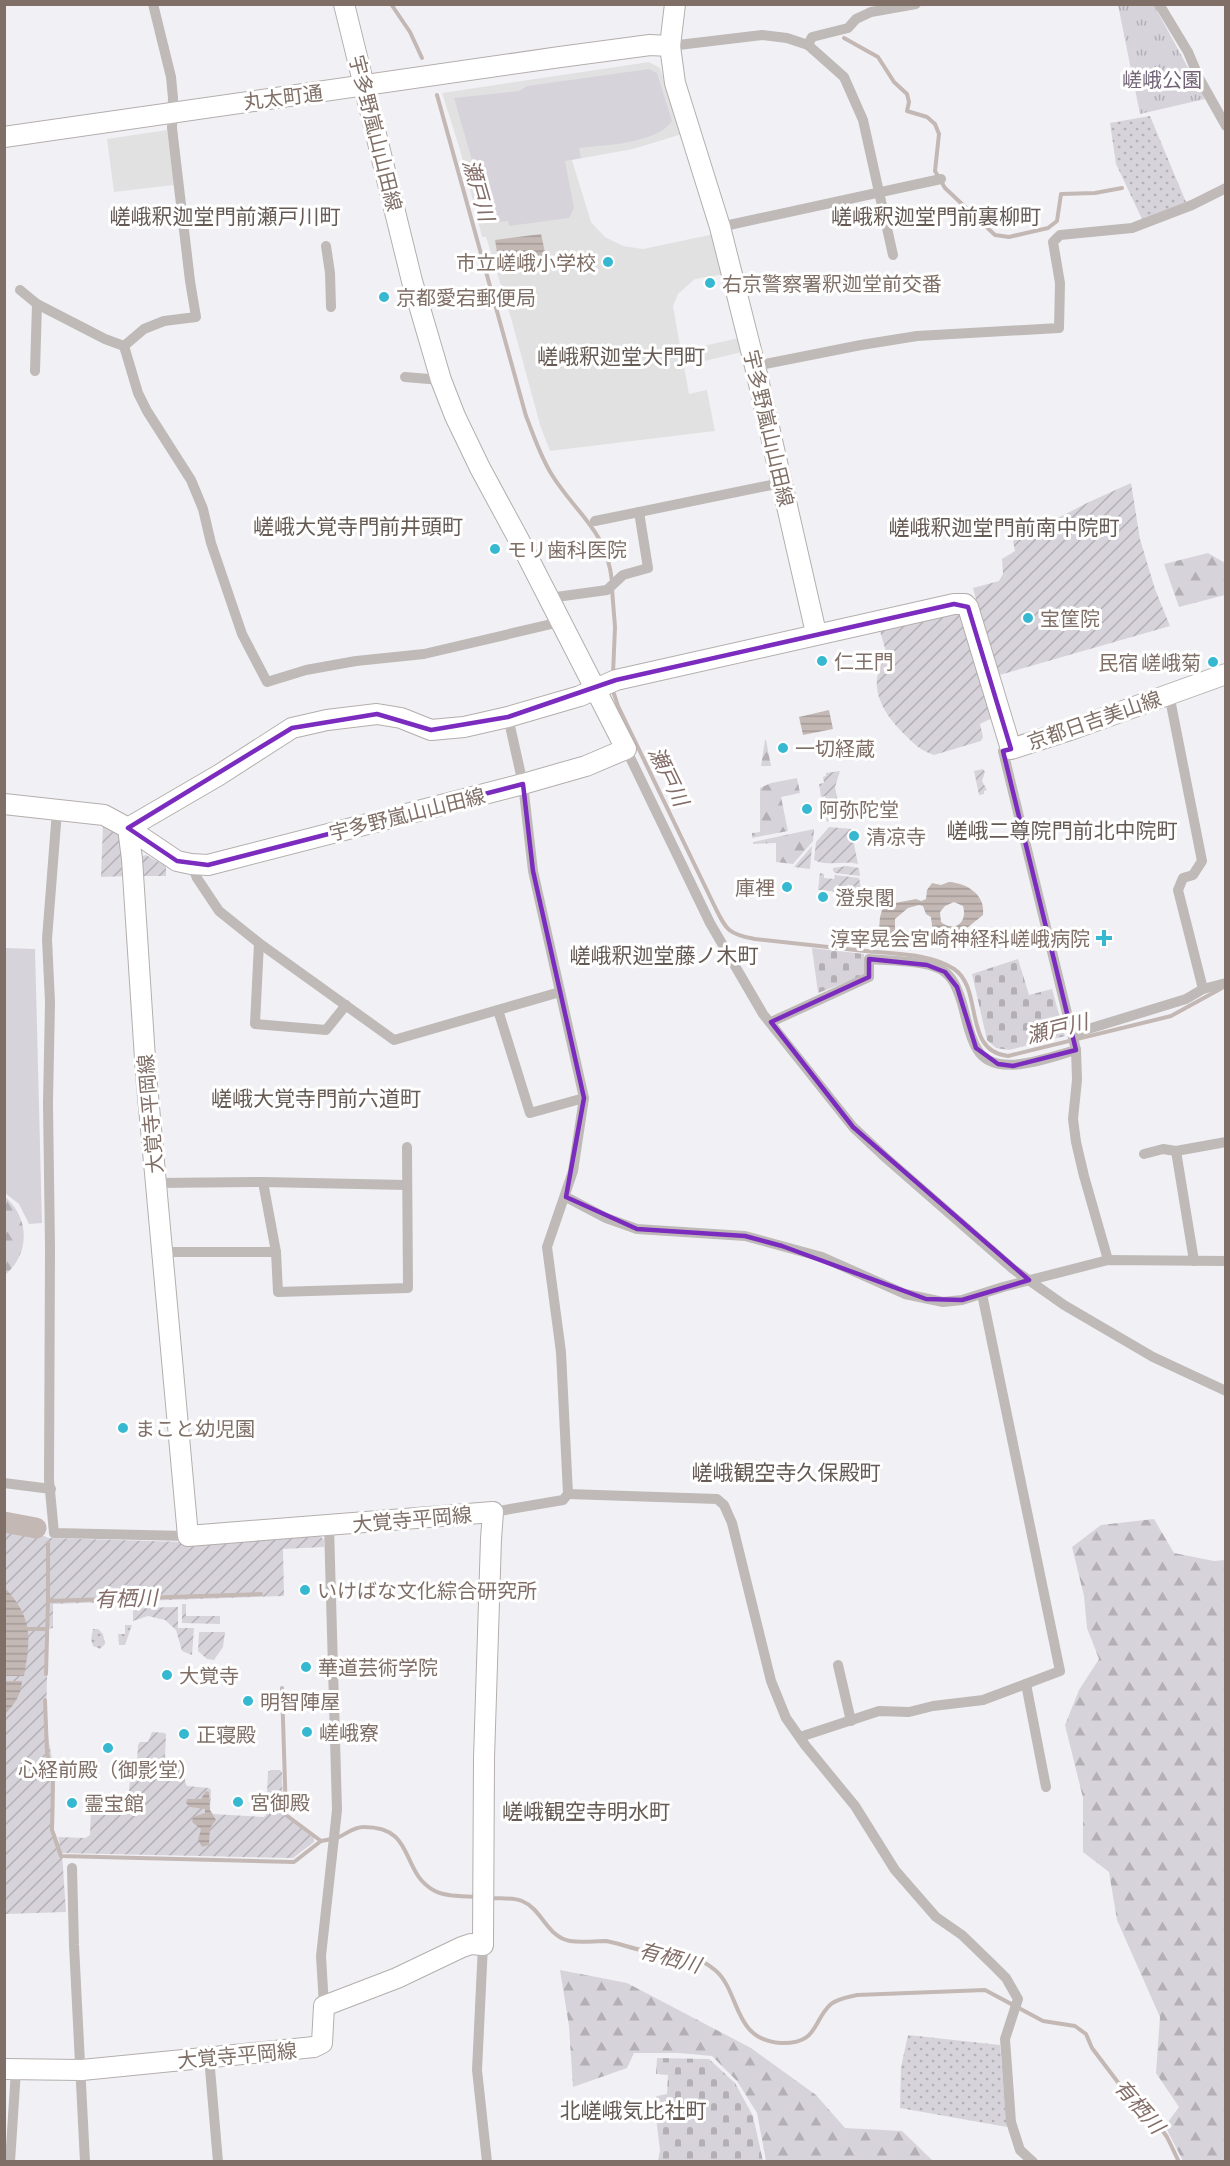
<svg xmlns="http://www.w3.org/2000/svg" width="1230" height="2166" font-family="'Asap Condensed','Noto Sans JP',sans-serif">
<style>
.built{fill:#e2e1e2}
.grass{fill:url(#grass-dots)}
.forest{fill:url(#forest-firs)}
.cemetery{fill:url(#cemetery-stones)}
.park{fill:url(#park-tufts)}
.garden{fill:url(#garden-furrows)}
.pitch{fill:#d7d3db}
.water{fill:url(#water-rules);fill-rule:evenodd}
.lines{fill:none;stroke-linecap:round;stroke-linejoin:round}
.stream{stroke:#c4b8b5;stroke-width:4}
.river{stroke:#c4b8b5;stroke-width:21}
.major-casing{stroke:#b4aeac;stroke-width:22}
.minor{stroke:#bfbab7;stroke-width:10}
.major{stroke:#fff;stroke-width:20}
.marked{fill:none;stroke:#7b2cbf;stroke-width:4.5;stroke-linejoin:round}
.poi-dot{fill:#36b9d0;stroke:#fff;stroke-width:2}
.labels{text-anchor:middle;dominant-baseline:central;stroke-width:6;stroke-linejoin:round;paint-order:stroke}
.park-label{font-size:20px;fill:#726577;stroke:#fff}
.street-label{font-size:20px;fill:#7f6f67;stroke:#fff}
.poi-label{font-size:20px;fill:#7f6f67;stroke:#fff;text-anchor:start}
.water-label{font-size:21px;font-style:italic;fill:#836d68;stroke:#fff}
.neighbourhood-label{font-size:21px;fill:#655a54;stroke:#fff}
</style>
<defs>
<pattern id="grass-dots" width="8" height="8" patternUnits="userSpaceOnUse" patternTransform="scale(1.5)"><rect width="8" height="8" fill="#d7d3db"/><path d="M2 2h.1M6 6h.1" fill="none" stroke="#b4afb5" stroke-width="1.8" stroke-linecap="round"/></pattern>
<pattern id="forest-firs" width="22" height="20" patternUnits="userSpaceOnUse" patternTransform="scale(1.5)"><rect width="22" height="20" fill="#d7d3db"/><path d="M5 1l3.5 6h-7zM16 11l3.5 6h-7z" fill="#b4afb5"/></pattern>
<pattern id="cemetery-stones" width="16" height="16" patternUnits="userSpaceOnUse" patternTransform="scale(1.5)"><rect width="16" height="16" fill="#d7d3db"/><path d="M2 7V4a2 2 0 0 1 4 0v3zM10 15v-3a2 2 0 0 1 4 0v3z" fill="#b4afb5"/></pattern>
<pattern id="park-tufts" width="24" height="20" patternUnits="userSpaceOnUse" patternTransform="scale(1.5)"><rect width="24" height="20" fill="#d7d3db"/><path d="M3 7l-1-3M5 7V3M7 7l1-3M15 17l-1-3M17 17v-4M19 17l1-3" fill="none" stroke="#b4afb5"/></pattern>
<pattern id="garden-furrows" width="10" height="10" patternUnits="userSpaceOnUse" patternTransform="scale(1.5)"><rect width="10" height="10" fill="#d7d3db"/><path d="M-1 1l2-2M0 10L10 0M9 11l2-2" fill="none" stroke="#b4afb5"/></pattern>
<pattern id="water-rules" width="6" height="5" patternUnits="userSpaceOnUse" patternTransform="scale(1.5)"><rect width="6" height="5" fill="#c4b8b5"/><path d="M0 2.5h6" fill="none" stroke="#a49a97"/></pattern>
</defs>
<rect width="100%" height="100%" fill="#f1f1f5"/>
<g class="built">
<path d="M649,62L660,68L682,134L633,149L572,160L591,222L605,237L623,246L643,249L714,234L725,274L695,279L678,294L673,306L681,351L743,337L746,351L684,366L689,394L707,390L715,431L550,451L540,425L511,318L486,237H482L461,153L442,93Z"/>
<path d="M167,130L174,185L114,192L107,139Z"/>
</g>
<g class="grass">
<path d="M1150,116L1186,202L1142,219L1116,164L1110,123Z"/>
<path d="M125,1625H132L125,1645H119L118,1634H125Z"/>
<path d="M93,1629H98L103,1634L105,1644L100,1649L93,1646L91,1640Z"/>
<path d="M908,2035L1000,2045L1007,2127L900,2108L901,2067Z"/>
</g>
<g class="forest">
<path d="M1208,553L1225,563V595L1179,607L1164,564Z"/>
<path d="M765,740H766L771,766H761Z"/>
<path d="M797,778L800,793L781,797L788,831L752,838V833L760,832V788L771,783Z"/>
<path d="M814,829L813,841L793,864L776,862V843L753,844V842Z"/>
<path d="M5,1197C30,1218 30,1254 5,1275Z"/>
<path d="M1154,1519L1174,1553L1214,1561L1225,1560V2161H1183L1165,2126L1179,2107L1156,2073L1160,2017L1117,1920L1109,1872L1083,1852V1798L1065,1725L1079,1690L1099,1659L1087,1628L1084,1596L1072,1547L1101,1525Z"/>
<path d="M560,1970L627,1983L751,2048L816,2095L845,2128L902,2131L933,2161H766L757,2113L737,2081L712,2056L679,2053H634L627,2068L573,2087L569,2026Z"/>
</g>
<g class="cemetery">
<path d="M812,948L864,954L865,975L818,993Z"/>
<path d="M1018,959L1029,995L1052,989L1065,1036L1009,1050L996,1048L987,1040L972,974Z"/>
<path d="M657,2058L709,2059L735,2083L753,2116L763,2161H658L660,2150L654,2102L657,2096L667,2094L668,2075L656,2074Z"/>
</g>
<path class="park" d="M1118,5H1154L1205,99L1140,114Z"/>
<g class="garden">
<path d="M1131,483L1140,539L1155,589L1170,626L996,676L973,588L999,581L1003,574L1002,559L1015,551L1013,541L1089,502Z"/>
<path d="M937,613H959L963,616L994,717L980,724L983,737L981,741L934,755C921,751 913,743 904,734C882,712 865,684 887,655L879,628Z"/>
<path d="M983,769L985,772L982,781L987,790L984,791V794L979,795L974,771Z"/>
<path d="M840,771L835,787L838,802L827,804L825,796L821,797L819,784L824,783L823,777L826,776V773Z"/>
<path d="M839,804L840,810L827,822L825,814L829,813L827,806Z"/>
<path d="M103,825L122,837L127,876L101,877Z"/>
<path d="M829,827L851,829L858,864C843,860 829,867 814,860L816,842Z"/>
<path d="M812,846L810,869L794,867Z"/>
<path d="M146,855L166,866V876H139V867L143,856Z"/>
<path d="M847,866L859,868L860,876L835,873L833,871V868Z"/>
<path d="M820,873L824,874V878L834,879L835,875L859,878L862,894L818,890Z"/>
<path d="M4,1525L27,1529L49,1538L185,1542L320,1536L324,1540V1547L283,1549L284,1596L53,1604V1628L48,1629L46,1725L55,1776L54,1830L60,1846L58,1837L85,1838L90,1835L91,1809L96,1805L124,1807L128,1803L131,1767L137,1763L138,1745L140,1742H148L152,1732L165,1733L166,1735L165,1756L168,1759L183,1760C187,1768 182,1778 187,1786L209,1788L211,1790L210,1811L213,1814L264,1817L266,1815L268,1772L271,1770H280L282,1772L283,1815L314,1838V1842L293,1858L62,1853L66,1912L5,1914Z"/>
<path d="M182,1604H186V1616H220V1624L182,1623Z"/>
<path d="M178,1607V1628H194L192,1655L182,1651L176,1630L165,1620L148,1616L133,1621V1608Z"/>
<path d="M199,1632H225L223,1647L214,1660L207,1659L198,1651Z"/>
</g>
<g class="pitch">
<path d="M649,69L657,73L672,121C657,144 604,145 579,148L581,158L565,161L574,208L569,218L509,226L508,221L490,223L454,98L519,91L527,86Z"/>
<path d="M5,948L35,949L42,1223L29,1224L19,1204L5,1193Z"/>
</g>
<g class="water">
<path d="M541,234L546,257L499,264L495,240Z"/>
<path d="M829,710L833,729L803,735L799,717Z"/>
<path d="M949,882C967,883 986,895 983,915L962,932L950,934L932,944L899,946L887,940L879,930L880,917L882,910L895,903L916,899L921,901L926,899L927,890L932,883L941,885ZM954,902L963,906C968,923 954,933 941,922L940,912L945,906ZM919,905L923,906L926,914L931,917C931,921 933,927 932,931C927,947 902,941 895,932V919L908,908Z"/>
<path d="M5,1588C33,1618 31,1638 24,1676H6V1681H22C21,1695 15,1704 5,1714Z"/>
<path d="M206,1791L209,1792L210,1810L216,1820L210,1828L209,1845L202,1847L198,1840L201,1829L192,1822L193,1817L205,1813V1809L190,1807L186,1803L187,1799H201Z"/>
</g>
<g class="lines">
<g class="stream">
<path d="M391,4L410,32L422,58"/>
<path d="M844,38L878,57L894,82L907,94L909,102L907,111L927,117L935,124L939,134L935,171L945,188L995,235L1009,237L1048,228L1057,221L1061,194L1095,193L1122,188"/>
<path d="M437,95L526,416C534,436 540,456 552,475C577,515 606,529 612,581"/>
<path d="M612,589L615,627L613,674"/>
<path d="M612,688L618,706L714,905C726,929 727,934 755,939C792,943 828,947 865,951C893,954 930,953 954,969C984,989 962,1051 1008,1056L1171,1016L1222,988"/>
<path d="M48,1543V1601L261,1594"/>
<path d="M28,1629H47"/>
<path d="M46,1674L48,1601"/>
<path d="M282,1688L286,1815L321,1841C327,1840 333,1839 339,1837C348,1833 353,1827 364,1827C417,1827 399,1872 435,1891C446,1897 464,1896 477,1897"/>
<path d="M45,1700L47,1753L53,1778L52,1830L61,1856L294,1862L321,1841"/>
<path d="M490,1898C500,1899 513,1897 522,1901C542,1909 547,1937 570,1941C581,1943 594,1941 606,1941C619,1943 632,1949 646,1951C670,1955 694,1952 715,1970C741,1992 732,2040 781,2043C819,2044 812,2021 831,2004C837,1999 849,1997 857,1995L985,1990L1043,2021L1075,2026L1086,2034L1092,2048L1123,2089L1141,2109L1155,2120L1167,2137L1179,2162"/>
</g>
<path class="river" d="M4,1522L36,1528"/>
<g class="major-casing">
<g id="major">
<path d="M675,4L670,46L675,83L720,227L755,366L816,633"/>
<path d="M4,137L560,57L650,45L670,46"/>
<path d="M4,804L104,815L128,828L177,861L191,864L208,865L523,784L586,766L626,749L519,540L480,468L455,416L441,380L412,281L344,4"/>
<path d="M128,828L219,775L292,728L327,720L377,714L401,718L431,730L464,727L508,717L580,696L616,680L954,604H965L968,607L1011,749L1073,729L1226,674"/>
<path d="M4,2069L82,2070L314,2047L322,2043L324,2006L397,1978L462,1947L471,1944L483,1945L484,1758L491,1539L493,1512L188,1536L146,1074L132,859L128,828"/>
</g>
</g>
<g class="minor">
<path d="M1159,4L1188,52L1199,78L1226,126"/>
<path d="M808,45L812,37L848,28L856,19L871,12L916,4"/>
<path d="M670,46L762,35L787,38L808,45L844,77L863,120L893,255"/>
<path d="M720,227L941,179"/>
<path d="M326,246L330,273L331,307"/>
<path d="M20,290L37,304L105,339L124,346L144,329L164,321L196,317L190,281L172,128L173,98L171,77L153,4"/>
<path d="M124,346L138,393L147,411L191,480L203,509L211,543L242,634L267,682L306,670L356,661L424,654L560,622"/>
<path d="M755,366L861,345L917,336L1059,328L1060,283L1053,242L1060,235L1132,228L1192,205L1226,188"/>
<path d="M35,371L37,304"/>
<path d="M405,377L441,380"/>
<path d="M595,521L781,483"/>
<path d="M549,598L607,590L623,575L648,568L639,512"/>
<path d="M626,749L710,923L763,1014L853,1127L886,1158L1013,1269L1064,1305L1153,1357L1226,1391"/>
<path d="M57,811L47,939L50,1002L48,1104L50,1248L49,1480L54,1533L188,1536"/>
<path d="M191,864L197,878L219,911L259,943L394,1040L560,992"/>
<path d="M259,943L255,1024L326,1030L346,1005"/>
<path d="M1203,989L1226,983"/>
<path d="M498,1010L530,1113L584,1098"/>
<path d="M771,1022L869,977V959C889,961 925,960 942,970C953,977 957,988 961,1000C966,1015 968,1035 977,1049C995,1080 1049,1057 1076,1050L1003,751L1010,749"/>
<path d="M1072,1034L1186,999L1203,989L1178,890L1183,878L1193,875L1202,861L1169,694"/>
<path d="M1076,1050L1077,1080L1073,1119L1076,1142L1084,1176L1108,1260"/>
<path d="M1176,1151L1194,1261"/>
<path d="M1144,1154L1163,1149L1176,1151L1226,1142"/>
<path d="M263,1182L276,1252L278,1292L408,1288L407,1147"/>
<path d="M156,1183L263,1182L406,1185"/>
<path d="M566,1197L606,1218L637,1229L745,1236L822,1257L905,1294L943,1302L962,1300L1003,1287L1108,1260L1226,1261"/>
<path d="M162,1252H276"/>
<path d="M4,1483L51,1489"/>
<path d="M568,1494L717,1499L724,1505L732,1523L771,1681L786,1718L805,1745L855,1806L895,1870L936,1917L962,1935L992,1964L1006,1978L1018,1999L1005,2039L1011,2122L1020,2150L1033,2162"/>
<path d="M493,1512L563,1500L568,1494L561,1352L547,1247L573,1171L584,1098L533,871L523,784L508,717"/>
<path d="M838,1665L851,1721"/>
<path d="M1026,1684L1046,1787"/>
<path d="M800,1737L879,1711L909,1712L933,1706L983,1700L1060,1671L982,1294"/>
<path d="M72,1868L74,1945L85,2162"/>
<path d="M483,1945L477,2070L487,2162"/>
<path d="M324,2006L321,1956L337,1810L329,1526"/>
<path d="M209,2057L218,2162"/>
<path d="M10,2162L16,2070"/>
</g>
<use href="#major" class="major"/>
</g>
<path class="marked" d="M954,604L968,607L1011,749L1003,751L1076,1050L1013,1066L998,1064L976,1048L957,987L945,972L927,965L869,959V977L771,1022L853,1127L1029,1280L962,1300L926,1299L782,1246L745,1236L637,1229L566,1197L584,1098L533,871L523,784L208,865L177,861L128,828L292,728L377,714L431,730L508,717L616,680Z"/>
<g class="poi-dot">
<circle cx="608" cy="262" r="6"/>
<circle cx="710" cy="283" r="6"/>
<circle cx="384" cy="297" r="6"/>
<circle cx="495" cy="549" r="6"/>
<circle cx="1028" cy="618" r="6"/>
<circle cx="822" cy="661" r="6"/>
<circle cx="1213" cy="662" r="6"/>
<circle cx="783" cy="748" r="6"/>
<circle cx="807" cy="809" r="6"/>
<circle cx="854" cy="836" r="6"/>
<circle cx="787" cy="887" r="6"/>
<circle cx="823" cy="897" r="6"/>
<path d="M1101 929h6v6h6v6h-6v6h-6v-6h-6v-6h6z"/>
<circle cx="123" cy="1428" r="6"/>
<circle cx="305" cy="1590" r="6"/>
<circle cx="306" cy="1667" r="6"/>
<circle cx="167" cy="1675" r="6"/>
<circle cx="248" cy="1701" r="6"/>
<circle cx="307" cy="1732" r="6"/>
<circle cx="184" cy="1734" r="6"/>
<circle cx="108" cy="1748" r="6"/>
<circle cx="238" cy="1802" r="6"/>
<circle cx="72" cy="1803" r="6"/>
</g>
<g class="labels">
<g class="park-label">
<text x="1162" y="79">嵯峨公園</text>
</g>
<g class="street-label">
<text transform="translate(283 97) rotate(-7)">丸太町通</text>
<text transform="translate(376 133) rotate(76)">宇多野嵐山山田線</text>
<text transform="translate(769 428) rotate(77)">宇多野嵐山山田線</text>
<text transform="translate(1094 720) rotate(-19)">京都日吉美山線</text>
<text transform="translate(407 814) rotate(-14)">宇多野嵐山山田線</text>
<text transform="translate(150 1114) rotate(-95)">大覚寺平岡線</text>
<text transform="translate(412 1519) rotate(-5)">大覚寺平岡線</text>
<text transform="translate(237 2055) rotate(-5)">大覚寺平岡線</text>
</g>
<g class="poi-label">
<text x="596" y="262" text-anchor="end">市立嵯峨小学校</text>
<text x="722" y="283">右京警察署釈迦堂前交番</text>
<text x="396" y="297">京都愛宕郵便局</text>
<text x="507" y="549">モリ歯科医院</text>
<text x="1040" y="618">宝筐院</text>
<text x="834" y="661">仁王門</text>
<text x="1201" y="662" text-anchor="end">民宿 嵯峨菊</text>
<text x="795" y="748">一切経蔵</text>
<text x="819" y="809">阿弥陀堂</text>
<text x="866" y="836">清凉寺</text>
<text x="775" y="887" text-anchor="end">庫裡</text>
<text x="835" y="897">澄泉閣</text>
<text x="1090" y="938" text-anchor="end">淳宰晃会宮崎神経科嵯峨病院</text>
<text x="135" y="1428">まこと幼児園</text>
<text x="317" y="1590">いけばな文化綜合研究所</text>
<text x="318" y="1667">華道芸術学院</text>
<text x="179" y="1675">大覚寺</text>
<text x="260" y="1701">明智陣屋</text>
<text x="319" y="1732">嵯峨寮</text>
<text x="196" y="1734">正寝殿</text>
<text x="108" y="1769" text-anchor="middle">心経前殿（御影堂）</text>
<text x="250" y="1802">宮御殿</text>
<text x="84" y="1803">霊宝館</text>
</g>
<g class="water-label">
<text transform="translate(479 190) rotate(74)">瀬戸川</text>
<text transform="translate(669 776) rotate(64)">瀬戸川</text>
<text transform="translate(1057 1028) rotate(-14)">瀬戸川</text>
<text transform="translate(126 1598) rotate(-2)">有栖川</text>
<text transform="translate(670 1957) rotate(15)">有栖川</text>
<text transform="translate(1140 2106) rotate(49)">有栖川</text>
</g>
<g class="neighbourhood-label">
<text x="225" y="216">嵯峨釈迦堂門前瀬戸川町</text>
<text x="936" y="216">嵯峨釈迦堂門前裏柳町</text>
<text x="621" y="356">嵯峨釈迦堂大門町</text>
<text x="358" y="526">嵯峨大覚寺門前井頭町</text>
<text x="1004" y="527">嵯峨釈迦堂門前南中院町</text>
<text x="1062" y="830">嵯峨二尊院門前北中院町</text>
<text x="664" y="955">嵯峨釈迦堂藤ノ木町</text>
<text x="316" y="1098">嵯峨大覚寺門前六道町</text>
<text x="786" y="1472">嵯峨観空寺久保殿町</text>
<text x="586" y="1811">嵯峨観空寺明水町</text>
<text x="633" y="2110">北嵯峨気比社町</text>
</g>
</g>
<rect width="1230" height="2166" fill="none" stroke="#7f6f67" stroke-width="12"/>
</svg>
